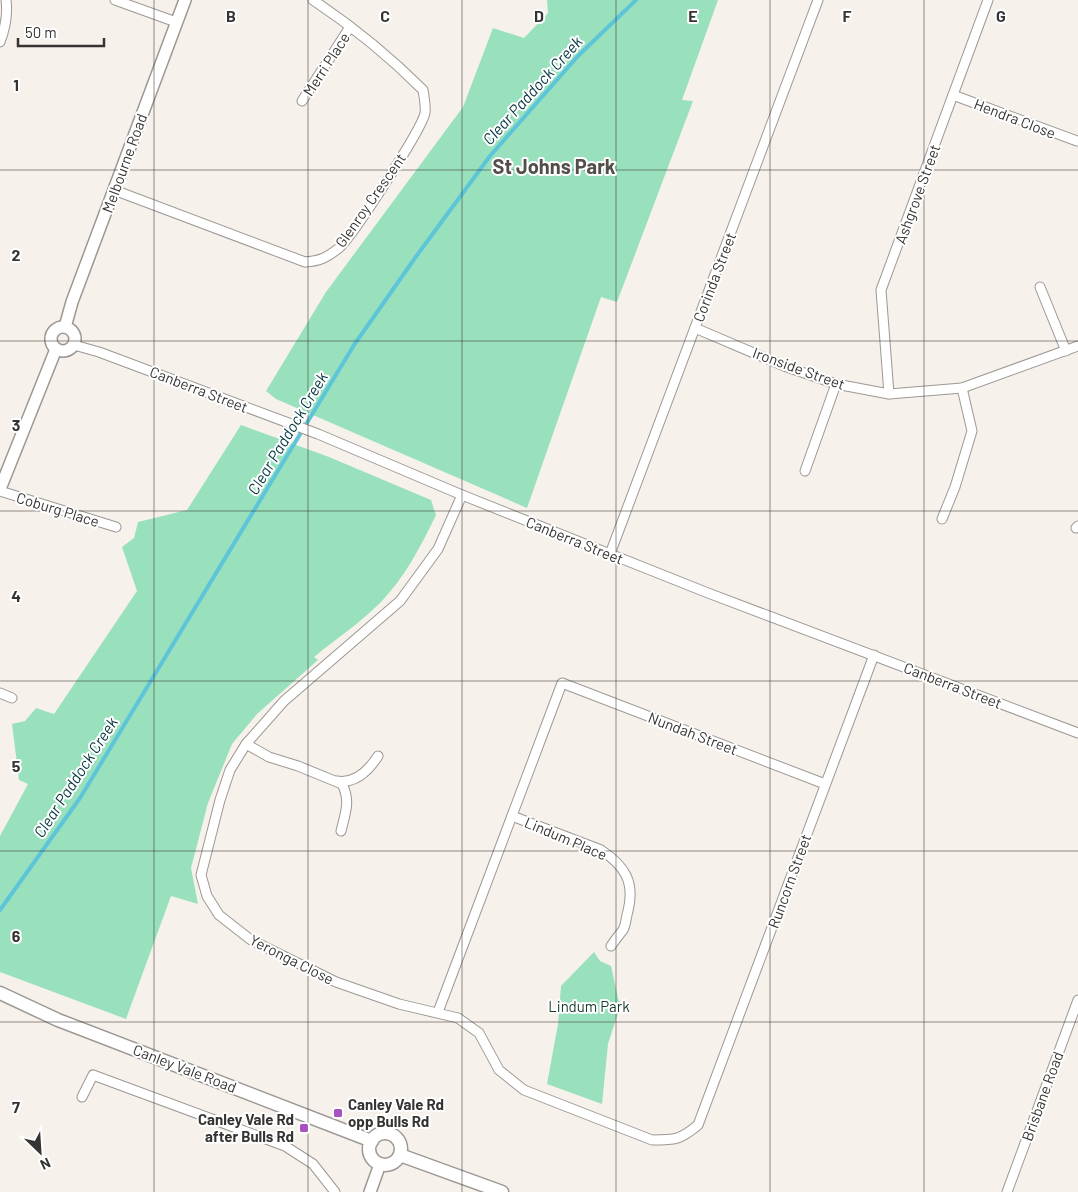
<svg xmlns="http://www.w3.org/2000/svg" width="1078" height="1192" font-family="Barlow,sans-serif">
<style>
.green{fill:#99e1bd}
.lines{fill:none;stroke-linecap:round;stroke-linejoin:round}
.stream{stroke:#5ec5d8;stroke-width:4}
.minor-casing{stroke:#9d9893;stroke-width:11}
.tertiary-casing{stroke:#9d9893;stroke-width:14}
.secondary-casing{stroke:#9d9893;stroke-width:15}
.minor{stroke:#fff;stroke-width:9}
.tertiary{stroke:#fff;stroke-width:11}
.secondary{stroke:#fff;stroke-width:12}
.grid{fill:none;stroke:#363432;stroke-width:1;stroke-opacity:0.55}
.poi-dot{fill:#a652c0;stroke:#fff;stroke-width:2}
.labels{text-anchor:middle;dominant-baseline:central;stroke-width:4;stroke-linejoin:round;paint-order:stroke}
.street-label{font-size:15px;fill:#363432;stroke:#fff}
.park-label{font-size:15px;fill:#183c2c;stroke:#fff}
.poi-label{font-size:15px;font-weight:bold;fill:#363432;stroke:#fff;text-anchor:start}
.water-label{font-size:16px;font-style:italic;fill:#04373f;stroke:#fff}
.district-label{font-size:20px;font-weight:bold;fill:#524e49;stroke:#fff}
.grid-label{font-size:16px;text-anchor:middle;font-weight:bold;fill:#363432;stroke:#fff;stroke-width:4;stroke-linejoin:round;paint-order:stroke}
</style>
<rect width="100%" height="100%" fill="#f7f1eb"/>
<g class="green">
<path d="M547,0H718L682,100L693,101L617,302L601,297L527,508L276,399L266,391L326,292L463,107L493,28L524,38L548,13Z"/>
<path d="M241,425L329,457L431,500L436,515C421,546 405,577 380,603C360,623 336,639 314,657L318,660L257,714L232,744L208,803L191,868L198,904L171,896L126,1019L0,972V836L28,784L19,780L12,724L25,721L36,708L54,714L137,591L122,547L134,538L138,522L187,510Z"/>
<path d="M594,952L600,961L611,966L620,1007L608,1044L602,1104L547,1084L558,1024L561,986Z"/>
</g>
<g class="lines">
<path class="stream" d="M0,910L80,798L354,345L415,258L490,156L578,56L636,0"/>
<g class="minor-casing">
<g id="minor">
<path d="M115,0L176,22"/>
<path d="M0,42C5,29 8,15 6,0"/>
<path d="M953,95L1077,141"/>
<path d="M302,101L350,27"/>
<path d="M114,190L305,262C320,261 326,258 339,248C352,237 422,129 425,113C426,106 424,97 423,90C390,57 352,26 313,0"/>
<path d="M1040,287L1066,351"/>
<path d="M695,328L784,366L836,384L889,394L962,388L1078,346"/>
<path d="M74,345L99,352L318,434L462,495L708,593L1078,733"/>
<path d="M889,394L881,290L988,0"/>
<path d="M805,471L836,384"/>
<path d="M0,491L116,527"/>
<path d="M462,495L438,549L400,601L284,701L246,744L230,770L220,800L201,875L207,896L219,915L251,940L336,982L399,1004L458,1018L479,1033L499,1070L524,1090L652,1140C675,1140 680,1140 698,1125L874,655"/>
<path d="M942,519L955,487L972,431L962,388"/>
<path d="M1076,528L1078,526"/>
<path d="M610,554L818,0"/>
<path d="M0,693L12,698"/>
<path d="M246,744L269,757L298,766L342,784C351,801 345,814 341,831"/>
<path d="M337,781C356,784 369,770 378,756"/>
<path d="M512,816L601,850C625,866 635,882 628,911C626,917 626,925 623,930C619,935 615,940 611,946"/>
<path d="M438,1012L562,683L825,784"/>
<path d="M82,1097L93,1075L285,1146L313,1164L335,1192"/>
<path d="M1007,1192L1078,1000"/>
</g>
</g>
<g class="tertiary-casing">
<g id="tertiary">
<path d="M65,327L72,302L185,0"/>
<circle cx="63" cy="339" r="12"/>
<path d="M0,489L56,349"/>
<path d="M370,1192L380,1164"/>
</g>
</g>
<g class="secondary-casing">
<g id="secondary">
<path d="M0,993L58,1020L372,1141"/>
<circle cx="385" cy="1149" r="16"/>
<path d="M400,1155L502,1192"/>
</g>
</g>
<use href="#minor" class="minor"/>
<use href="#tertiary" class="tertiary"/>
<use href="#secondary" class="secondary"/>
</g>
<path class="grid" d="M154,0V1192M308,0V1192M462,0V1192M616,0V1192M770,0V1192M924,0V1192M0,170H1078M0,341H1078M0,511H1078M0,681H1078M0,851H1078M0,1022H1078"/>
<g class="poi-dot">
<rect x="333" y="1108" width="10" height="10" rx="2.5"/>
<rect x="299" y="1123" width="10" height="10" rx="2.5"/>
</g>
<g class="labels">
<g class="street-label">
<text transform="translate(326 64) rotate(-57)">Merri Place</text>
<text transform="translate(1015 118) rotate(21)">Hendra Close</text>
<text transform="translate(124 163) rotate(-70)">Melbourne Road</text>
<text transform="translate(917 194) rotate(-70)">Ashgrove Street</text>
<text transform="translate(370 200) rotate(-55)">Glenroy Crescent</text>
<text transform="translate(714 277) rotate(-69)">Corinda Street</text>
<text transform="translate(799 368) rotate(20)">Ironside Street</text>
<text transform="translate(199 389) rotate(21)">Canberra Street</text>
<text transform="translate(58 509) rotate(17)">Coburg Place</text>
<text transform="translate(575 540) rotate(22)">Canberra Street</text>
<text transform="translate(953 685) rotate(21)">Canberra Street</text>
<text transform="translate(693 733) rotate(21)">Nundah Street</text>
<text transform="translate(566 838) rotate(23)">Lindum Place</text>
<text transform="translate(789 881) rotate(-70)">Runcorn Street</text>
<text transform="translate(292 959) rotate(27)">Yeronga Close</text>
<text transform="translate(185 1068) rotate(21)">Canley Vale Road</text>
<text transform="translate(1042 1096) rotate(-70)">Brisbane Road</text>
</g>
<g class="park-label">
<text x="589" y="1006">Lindum Park</text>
</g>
<g class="poi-label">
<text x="348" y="1104">Canley Vale Rd<tspan x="348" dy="17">opp Bulls Rd</tspan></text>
<text x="294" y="1119" text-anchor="end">Canley Vale Rd<tspan x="294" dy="17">after Bulls Rd</tspan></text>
</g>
<g class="water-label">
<text transform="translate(532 90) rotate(-48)">Clear Paddock Creek</text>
<text transform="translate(287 433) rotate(-59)">Clear Paddock Creek</text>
<text transform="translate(75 777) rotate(-57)">Clear Paddock Creek</text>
</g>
<g class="district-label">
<text x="554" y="166">St Johns Park</text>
</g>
</g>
<g class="grid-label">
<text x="231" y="22">B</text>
<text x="385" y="22">C</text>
<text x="539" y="22">D</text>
<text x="693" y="22">E</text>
<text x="847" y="22">F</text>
<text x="1001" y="22">G</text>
<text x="16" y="91">1</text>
<text x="16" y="261">2</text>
<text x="16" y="431">3</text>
<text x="16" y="602">4</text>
<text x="16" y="772">5</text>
<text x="16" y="942">6</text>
<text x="16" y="1113">7</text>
</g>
<g transform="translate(40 1152) rotate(155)" stroke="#ffffff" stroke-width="4" paint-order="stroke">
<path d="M0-4L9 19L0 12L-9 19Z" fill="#363432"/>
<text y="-8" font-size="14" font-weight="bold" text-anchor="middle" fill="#363432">N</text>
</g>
<path d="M18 38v8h86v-8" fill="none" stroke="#363432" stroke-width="2.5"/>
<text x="25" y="38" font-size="15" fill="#363432" stroke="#ffffff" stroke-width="4" paint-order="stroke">50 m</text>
</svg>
